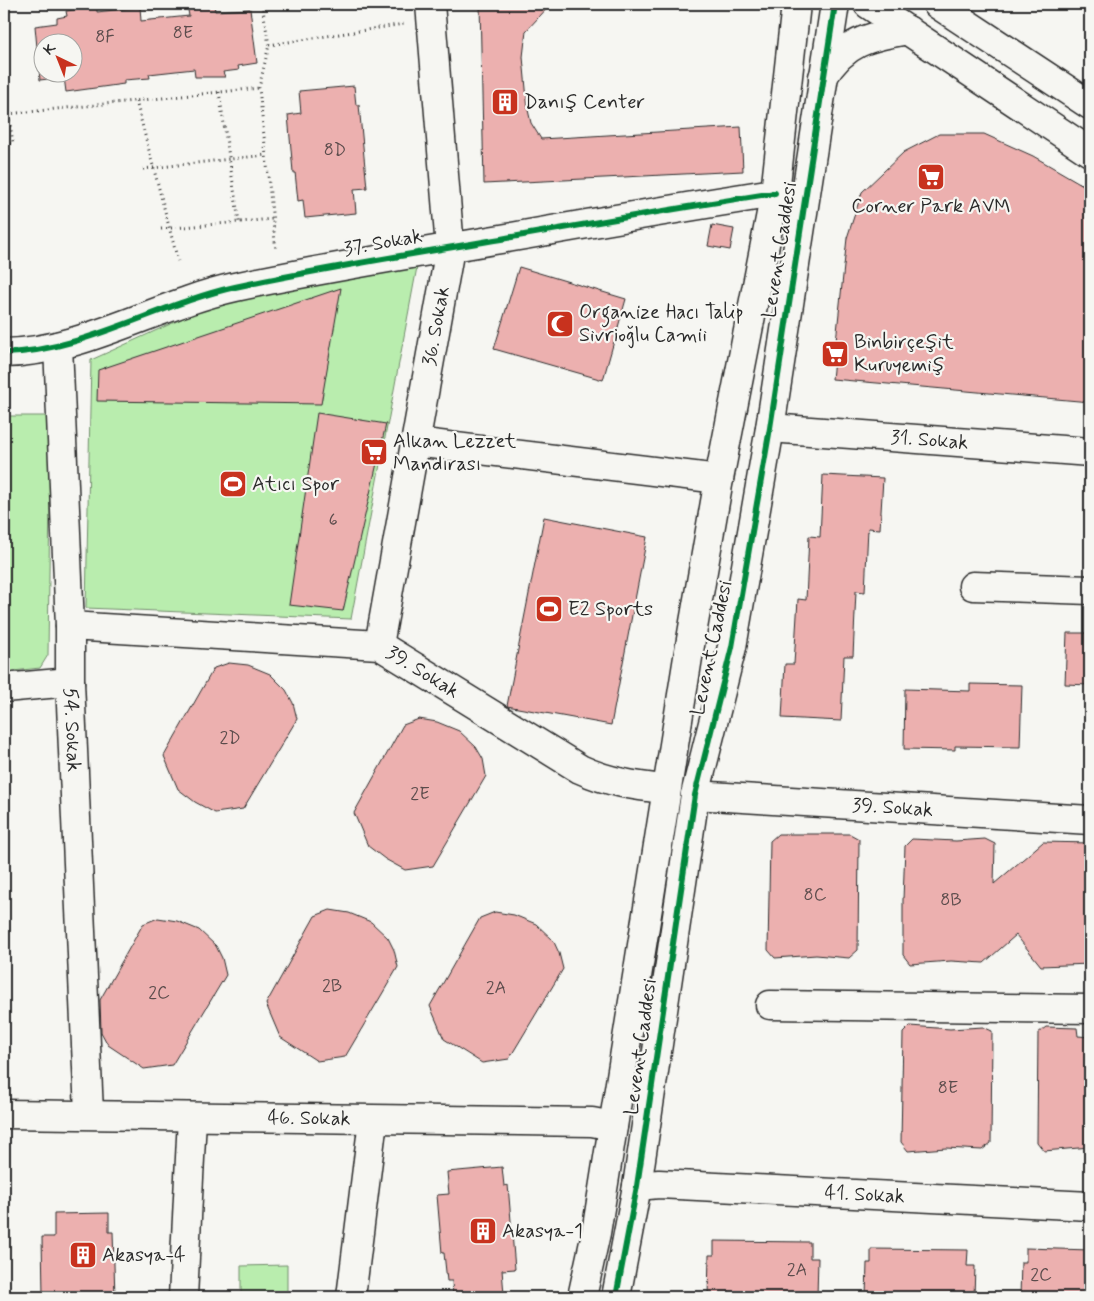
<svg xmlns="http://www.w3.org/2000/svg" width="1094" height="1301" font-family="Mynerve,sans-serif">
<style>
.green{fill:#b9edae;stroke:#728c6c}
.building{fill:#ecb0af;stroke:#2b2b2b;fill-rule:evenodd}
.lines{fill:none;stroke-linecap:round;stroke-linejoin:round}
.minor-casing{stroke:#2b2b2b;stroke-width:31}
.path{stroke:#2b2b2b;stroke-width:3;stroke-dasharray:1 4;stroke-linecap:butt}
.minor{stroke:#f6f6f2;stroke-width:28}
.cycleway-casing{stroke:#f6f6f2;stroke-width:9}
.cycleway{stroke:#00873e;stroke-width:6}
.labels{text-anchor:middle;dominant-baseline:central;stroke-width:4.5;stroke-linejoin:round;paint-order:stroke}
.number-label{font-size:18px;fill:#5b4c4c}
.poi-label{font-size:20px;fill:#2b2b2b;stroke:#f6f6f2;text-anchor:start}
.street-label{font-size:20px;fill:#2b2b2b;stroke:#f6f6f2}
</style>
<rect width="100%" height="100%" fill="#f6f6f2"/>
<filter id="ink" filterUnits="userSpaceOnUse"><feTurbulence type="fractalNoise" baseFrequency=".02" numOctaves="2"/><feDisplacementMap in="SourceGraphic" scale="10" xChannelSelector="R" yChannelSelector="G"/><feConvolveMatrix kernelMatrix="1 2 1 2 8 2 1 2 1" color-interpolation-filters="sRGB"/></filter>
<g filter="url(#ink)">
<g class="green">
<path d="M417,267L351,619L86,608L91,360L210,306L324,279Z"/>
<path d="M4,416H51L48,655L40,668L4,672Z"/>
<path d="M287,1265V1297H241V1266Z"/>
</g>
<g class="building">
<path d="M187,4H214L215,11L250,9L257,63L238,66L239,70L223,72L225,77H195L194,69L149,74L150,78L124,80V84L66,92L64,77L40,80L35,26L57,23V18L67,16L66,11L97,7V12L140,7L141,21L189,16ZM42,42H72V72H42Z"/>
<path d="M480,4H551L526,31L523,57L528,110L531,123L541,139L741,127L743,171L484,184Z"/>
<path d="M354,86L356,105H359L367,188L354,189L356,213L305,218L303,200L298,201L295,172H293L288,115L301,113L299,91Z"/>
<path d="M939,134H984L1033,156L1090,189V402L832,379L847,238L862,192L904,152Z"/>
<path d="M712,225L734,229L730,250L708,246Z"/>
<path d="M519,267L626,299L603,380L494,349Z"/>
<path d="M341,288L321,404L97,401L98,370Z"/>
<path d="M317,413L386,424L343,611L289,605Z"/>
<path d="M823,475L883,478L880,529L868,528L865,592L856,591L853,656H844L841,721L782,718L785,664H794L798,599L806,600L809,536L820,537Z"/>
<path d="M544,517L647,537L611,725L507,706Z"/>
<path d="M1067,633H1090V685L1065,684Z"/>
<path d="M229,663L248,665L270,674L286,690L293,703L297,719L243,809L215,813L195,802L178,789L164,756L214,668Z"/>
<path d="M970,684L1022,685L1020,747L955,746V750L904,749L905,689L970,691Z"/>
<path d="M419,719L437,722L459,731L476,747L483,759L486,776L433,866L405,870L385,859L368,846L354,813L403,725Z"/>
<path d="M778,834H850L859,839L858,950L849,958L816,955L775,958L768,950L770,841Z"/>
<path d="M912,839L956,841L985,839L995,844L994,884L1043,842L1090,843V964L1041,966L1016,935L984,963L951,961L910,964L903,955V900L905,846Z"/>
<path d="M330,910L349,913L371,922L388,938L394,950L398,967L345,1057L317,1061L280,1037L266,1004L315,916Z"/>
<path d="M495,912L514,915L536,924L553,940L559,953L563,969L509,1059L482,1063L444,1039L430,1006L480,918Z"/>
<path d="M158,918L177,921L199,930L216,946L222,958L226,975L172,1065L144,1069L108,1045L101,1032L100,1000L143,924Z"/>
<path d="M910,1026L950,1029L983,1027L992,1031L991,1143L982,1150L946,1148L908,1151L901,1142L903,1033Z"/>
<path d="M1046,1027L1077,1028L1078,1036L1090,1037V1147L1044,1151L1037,1142L1038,1033Z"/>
<path d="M502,1167L504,1186L508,1185L515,1269L502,1270L504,1294L453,1297L452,1281H447L444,1253H442L437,1195L449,1194L447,1172Z"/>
<path d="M109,1213V1232H113L115,1297H45L43,1295L42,1237H54V1214Z"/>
<path d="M714,1241L810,1242V1258H818L817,1297H708L709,1255H714Z"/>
<path d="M1026,1248L1090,1250V1297H1020L1021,1262H1026Z"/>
<path d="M871,1249L968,1250L967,1266H975L974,1297H866L867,1263H871Z"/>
</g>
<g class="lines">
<g class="minor-casing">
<g id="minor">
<path d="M868,4L1090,152"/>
<path d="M937,4L1090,105"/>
<path d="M823,77C845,41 869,37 908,30"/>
<path id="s1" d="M58,346L70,626V682L89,1113"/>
<path d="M4,353C82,352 158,304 235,287C323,268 412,254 501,239C592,223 683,207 775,193"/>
<path id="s2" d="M770,428L1090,452"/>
<path d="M415,442L719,479"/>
<path d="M973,586L1090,590"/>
<path id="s3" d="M70,626L379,645L580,769C608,782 635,786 665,789"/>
<path id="s4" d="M379,645L450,248L430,4"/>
<path d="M4,688L70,682"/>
<path id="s5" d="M695,795L1090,820"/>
<path d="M770,1005L1090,1009"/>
<path id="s6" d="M4,1114L592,1122L613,1126"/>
<path id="s7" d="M637,1186L659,1184L1090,1206"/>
<path d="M183,1297L192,1118"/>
<path d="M351,1297L373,1120"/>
<path d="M582,1297L596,1233L689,651L719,479L775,193L796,4"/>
<path d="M616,1297L637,1186L695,795L732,647L770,428L835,4"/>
</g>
</g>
<g class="path">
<path d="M262,4L269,45L259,88L276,251"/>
<path d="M269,45L404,24"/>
<path d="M4,86L13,143L4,144"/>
<path d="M219,92L239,222"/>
<path d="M136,101L178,261"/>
<path d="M8,114L259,88"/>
<path d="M143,169L266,155"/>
<path d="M161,229L273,219"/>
<path d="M4,316L6,325"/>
</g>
<use href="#minor" class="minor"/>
<g class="cycleway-casing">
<g id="cycleway">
<path d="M4,353C82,352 158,304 235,287C323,268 412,254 501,239C592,223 683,207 775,193"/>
<path d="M616,1297L637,1186L695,795L732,647L770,428L835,4"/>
</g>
</g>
<use href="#cycleway" class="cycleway"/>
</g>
</g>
<defs>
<g id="building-square" transform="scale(1.4375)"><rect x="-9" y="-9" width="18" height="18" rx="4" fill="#c8321e" stroke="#f6f6f2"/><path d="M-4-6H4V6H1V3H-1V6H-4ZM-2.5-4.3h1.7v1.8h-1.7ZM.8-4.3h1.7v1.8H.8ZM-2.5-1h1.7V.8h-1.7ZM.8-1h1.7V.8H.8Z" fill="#fff"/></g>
<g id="supermarket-square" transform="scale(1.4375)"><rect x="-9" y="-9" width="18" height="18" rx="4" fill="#c8321e" stroke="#f6f6f2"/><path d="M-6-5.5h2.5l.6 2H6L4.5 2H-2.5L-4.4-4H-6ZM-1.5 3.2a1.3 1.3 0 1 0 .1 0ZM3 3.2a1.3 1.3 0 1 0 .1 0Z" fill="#fff"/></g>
<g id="mosque-square" transform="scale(1.4375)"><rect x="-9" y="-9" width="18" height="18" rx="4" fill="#c8321e" stroke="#f6f6f2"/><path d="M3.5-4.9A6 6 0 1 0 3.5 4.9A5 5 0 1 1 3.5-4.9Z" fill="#fff"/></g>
<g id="stadium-square" transform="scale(1.4375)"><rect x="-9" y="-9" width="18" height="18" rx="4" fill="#c8321e" stroke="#f6f6f2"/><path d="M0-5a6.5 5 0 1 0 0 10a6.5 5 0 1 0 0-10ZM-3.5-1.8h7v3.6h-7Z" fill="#fff"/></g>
</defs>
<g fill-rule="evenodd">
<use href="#building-square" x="505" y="102"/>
<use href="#supermarket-square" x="931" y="177"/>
<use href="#mosque-square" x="560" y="324"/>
<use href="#supermarket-square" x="835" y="354"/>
<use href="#supermarket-square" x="374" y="452"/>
<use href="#stadium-square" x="233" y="484"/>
<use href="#stadium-square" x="549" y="609"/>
<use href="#building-square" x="483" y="1231"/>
<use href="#building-square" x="83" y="1255"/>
</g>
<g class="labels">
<g class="number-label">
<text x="183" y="33">8E</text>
<text x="105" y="37">8F</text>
<text x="335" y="150">8D</text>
<text x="333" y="520">6</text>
<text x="230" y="738">2D</text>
<text x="420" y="794">2E</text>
<text x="815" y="895">8C</text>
<text x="951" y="900">8B</text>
<text x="332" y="986">2B</text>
<text x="496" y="988">2A</text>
<text x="159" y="993">2C</text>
<text x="948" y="1088">8E</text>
<text x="797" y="1270">2A</text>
<text x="1041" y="1275">2C</text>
</g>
<g class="poi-label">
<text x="524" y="102">Danış Center</text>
<text x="931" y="206" text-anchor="middle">Corner Park AVM</text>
<text x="579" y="312">Organize Hacı Talip<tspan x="579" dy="23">Sivrioğlu Camii</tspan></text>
<text x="854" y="342">Binbirçeşit<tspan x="854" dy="23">Kuruyemiş</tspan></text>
<text x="393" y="441">Alkan Lezzet<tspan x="393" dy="23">Mandırası</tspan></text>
<text x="252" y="484">Atıcı Spor</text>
<text x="568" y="609">E2 Sports</text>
<text x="502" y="1231">Akasya-1</text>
<text x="102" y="1255">Akasya-4</text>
</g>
<g class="street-label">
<text transform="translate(383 243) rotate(-10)">37. Sokak</text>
<text transform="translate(780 250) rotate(-81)">Levent Caddesi</text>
<text stroke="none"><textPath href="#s4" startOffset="324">36. Sokak</textPath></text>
<text stroke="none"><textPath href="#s2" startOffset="160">31. Sokak</textPath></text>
<text transform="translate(712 648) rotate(-78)">Levent Caddesi</text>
<text stroke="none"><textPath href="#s3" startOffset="361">39. Sokak</textPath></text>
<text stroke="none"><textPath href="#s1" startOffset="384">54. Sokak</textPath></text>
<text stroke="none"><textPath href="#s5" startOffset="198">39. Sokak</textPath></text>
<text transform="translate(641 1047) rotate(-82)">Levent Caddesi</text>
<text stroke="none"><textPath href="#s6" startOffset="305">46. Sokak</textPath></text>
<text stroke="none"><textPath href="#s7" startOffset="228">41. Sokak</textPath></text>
</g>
</g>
<rect width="1094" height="1301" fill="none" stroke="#f6f6f2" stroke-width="20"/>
<rect x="10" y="10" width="1074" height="1281" fill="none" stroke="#2b2b2b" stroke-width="2" filter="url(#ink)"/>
<g transform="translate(58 58) rotate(317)"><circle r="24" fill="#f6f6f2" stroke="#a5a5a2"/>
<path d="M0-4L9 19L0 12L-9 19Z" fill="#c8321e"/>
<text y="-8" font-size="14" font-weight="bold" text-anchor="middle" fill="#2b2b2b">K</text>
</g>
</svg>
